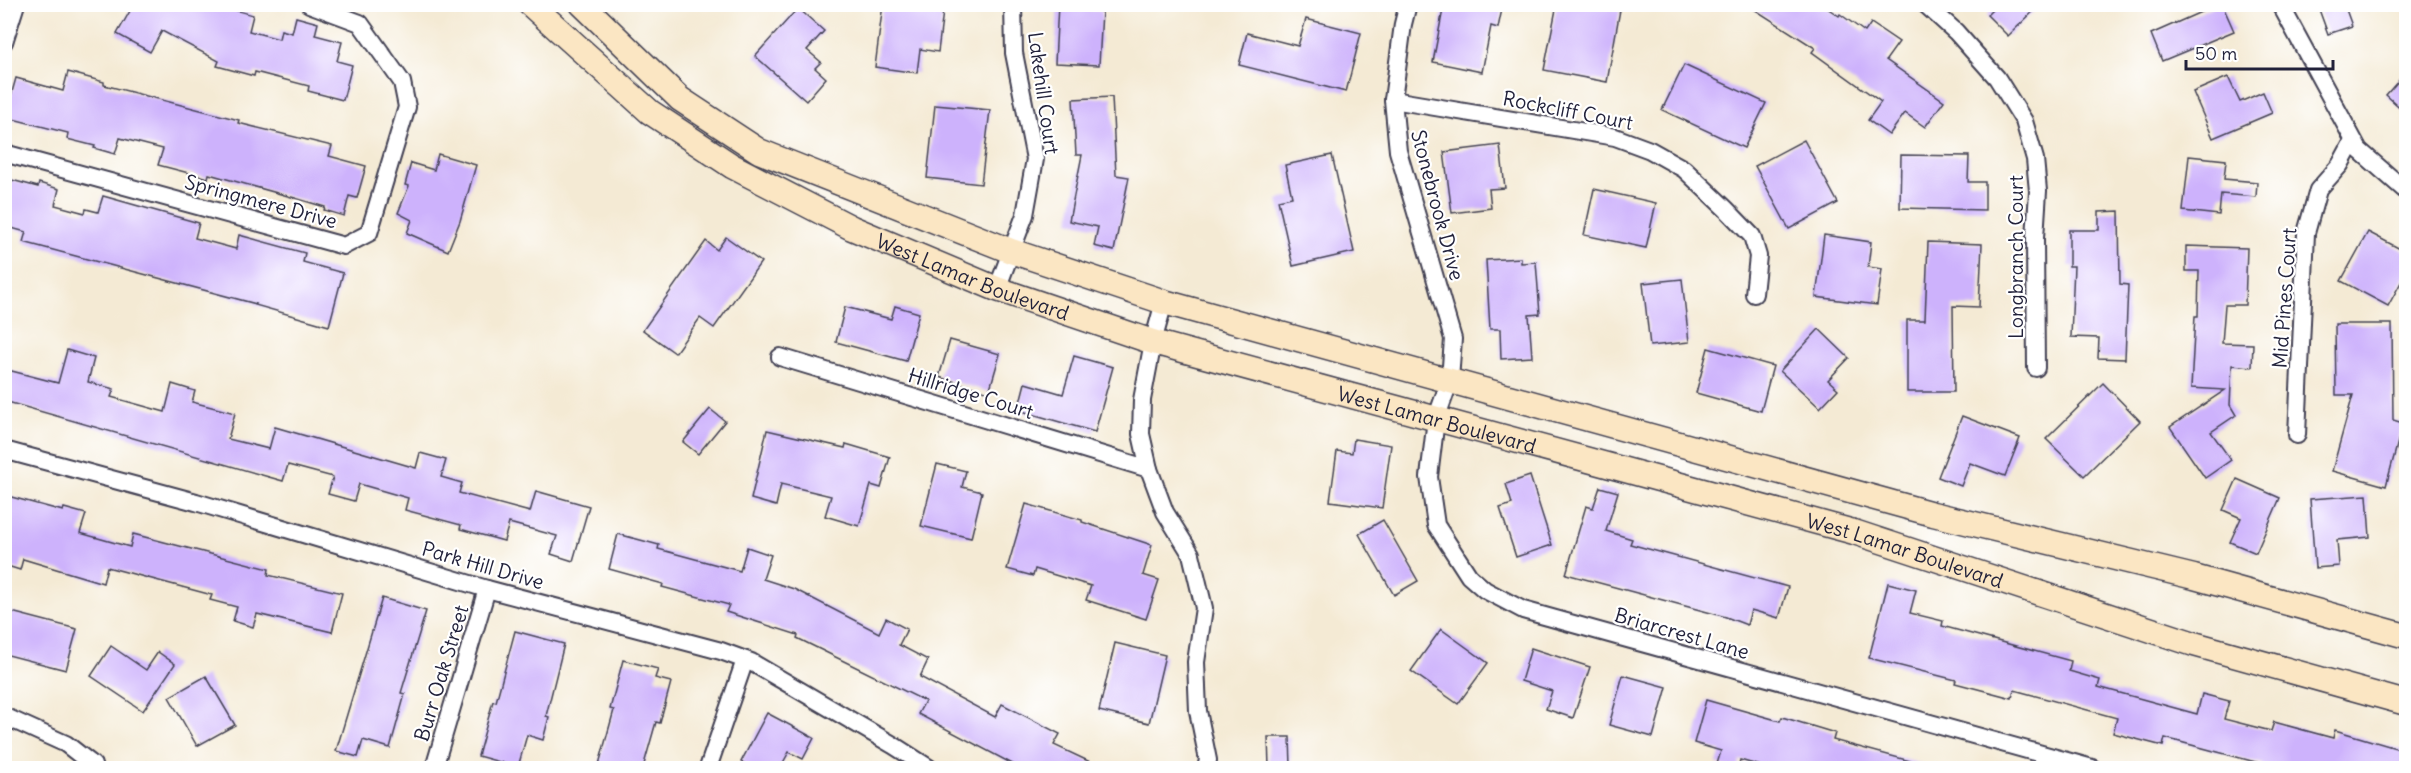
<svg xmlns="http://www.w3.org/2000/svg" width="2411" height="773" font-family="Delius,sans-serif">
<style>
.building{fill:#cdb2fc}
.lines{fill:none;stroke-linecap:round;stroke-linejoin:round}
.street-casing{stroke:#424052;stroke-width:20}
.secondary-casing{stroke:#424052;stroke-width:27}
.street{stroke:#fff;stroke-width:16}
.secondary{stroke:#fbe6c3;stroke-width:24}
.labels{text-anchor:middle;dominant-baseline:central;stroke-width:4.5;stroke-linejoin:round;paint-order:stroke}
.street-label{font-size:20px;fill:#22223b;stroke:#fff}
</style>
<rect width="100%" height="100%" fill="#fff"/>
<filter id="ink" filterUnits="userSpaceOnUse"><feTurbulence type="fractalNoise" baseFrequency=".0167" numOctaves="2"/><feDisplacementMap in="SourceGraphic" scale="12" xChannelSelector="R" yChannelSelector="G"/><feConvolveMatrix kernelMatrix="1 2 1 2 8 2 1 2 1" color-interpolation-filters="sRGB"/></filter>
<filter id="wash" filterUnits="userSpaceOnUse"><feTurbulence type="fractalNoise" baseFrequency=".008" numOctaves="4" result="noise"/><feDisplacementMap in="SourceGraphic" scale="24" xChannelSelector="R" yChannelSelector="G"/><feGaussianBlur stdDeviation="1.35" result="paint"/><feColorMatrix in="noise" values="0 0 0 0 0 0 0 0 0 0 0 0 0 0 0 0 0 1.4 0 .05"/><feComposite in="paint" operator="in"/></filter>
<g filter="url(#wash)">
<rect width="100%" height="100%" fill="#f4ead4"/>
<g id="blocks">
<g class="building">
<path d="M134,4H213L253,15L249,31L279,39L281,30L292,33L296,17L318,23L315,35L342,42L337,61L352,65L343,100L308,91L309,86L255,72L254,76L217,66L219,61L162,31L150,52L117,34Z"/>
<path d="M883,4L943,11L938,52L920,49L917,73L875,67Z"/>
<path d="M1058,4H1084V10L1102,11L1099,65L1055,63Z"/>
<path d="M1444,4H1480L1502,9L1498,28L1491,26L1482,72L1433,62Z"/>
<path d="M1557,4H1579L1620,10L1607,82L1544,70Z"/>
<path d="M1746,4H1821L1839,16L1840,14L1865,32L1871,23L1899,42L1886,60L1944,101L1925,127L1905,113L1889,135L1868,120L1881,102L1812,52L1815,48Z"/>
<path d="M1998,4H2041L2008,36L1987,15Z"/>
<path d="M2219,4H2222L2234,31L2162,61L2151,34Z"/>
<path d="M2317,4H2344L2352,26L2328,34Z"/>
<path d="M798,8L824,31L807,50L821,62L815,68L826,78L806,101L755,56Z"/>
<path d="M1306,19L1361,33L1346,92L1239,65L1247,33L1298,46Z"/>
<path d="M1684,65L1766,103L1744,148L1662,110Z"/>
<path d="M68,72L104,82V85L239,120L238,123L332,146L329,156L366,166L357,198L349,196L344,216L324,210L325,207L295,198L209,174L208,178L158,165L163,149L120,138L115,154L94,148L95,146L67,139L68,133L5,117L16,78L63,91Z"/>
<path d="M2406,72V113L2386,95Z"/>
<path d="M2228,77L2240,102L2263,92L2272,113L2213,138L2193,92Z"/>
<path d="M1112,97L1116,175L1129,177L1114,251L1094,246L1098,227L1069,221L1082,155H1076L1073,99Z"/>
<path d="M935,105L990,110L981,184L927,178Z"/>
<path d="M1804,140L1838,203L1789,229L1755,166Z"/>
<path d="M1500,145L1505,188L1489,189L1491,208L1452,213L1444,152Z"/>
<path d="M438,154L476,165L460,221L448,251L407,233L412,220L398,213L409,186L405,185L411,163L434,170Z"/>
<path d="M1332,155L1354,252L1293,266L1278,200L1292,197L1285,165Z"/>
<path d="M1901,155L1969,156L1968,182H1985V210L1900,208Z"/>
<path d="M2189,156L2226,160L2224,179L2257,182L2256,197L2221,194L2219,215L2183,211Z"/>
<path d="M8,179L38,187L39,183L59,189L55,205L85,213L86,209L98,212L103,196L199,223L195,238L236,249L239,235L305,253L303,262L343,273L329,326L255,305L256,304L23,242L26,232L4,226V193Z"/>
<path d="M1594,189L1656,203L1646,248L1584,235Z"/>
<path d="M2119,211L2120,284L2128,285L2125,359L2098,358L2099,338L2071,337L2074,266H2069V230H2099V212Z"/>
<path d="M2368,232L2406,252V273L2388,306L2341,281Z"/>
<path d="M1824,235L1871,242L1868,267L1882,269L1877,305L1816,297Z"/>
<path d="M726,237L761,262L714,328L700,318L675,353L643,330L706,241L717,250Z"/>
<path d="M1928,242L1982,244L1979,307L1953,306L1954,392H1907V320H1925Z"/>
<path d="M2186,246L2247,248L2245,305H2225L2222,343L2253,344L2252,367L2232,365L2230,405L2236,415L2211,432L2231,460L2205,478L2170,427L2225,390L2191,388L2195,316H2198L2199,271H2186Z"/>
<path d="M1521,258V263L1536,262L1540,314L1529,315L1532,357L1501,359L1500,329H1490L1486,260Z"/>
<path d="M1682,279L1689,342L1650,346L1643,283Z"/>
<path d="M895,306L919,313L906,361L836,342L845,307L891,319Z"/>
<path d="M2335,324H2392L2393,420L2403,423L2386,486L2332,471L2353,395H2336Z"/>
<path d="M1819,329L1849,358L1828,380L1838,389L1820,408L1780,371Z"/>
<path d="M950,340L1000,354L989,392L939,377Z"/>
<path d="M1708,348L1773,366L1761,411L1696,393Z"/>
<path d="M67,350L94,358L88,382L114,389L111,397L165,412L172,384L195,391L192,402L235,413L228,439L269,449L275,427L416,468L420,453L446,460L441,477L462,483L459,493L530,512L536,491L589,506L573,561L551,554L557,536L509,523L504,541L460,529L461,525L405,510L408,498L359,484L354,501L328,494L333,477L288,465L283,481L4,401V369L58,383Z"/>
<path d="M1074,356L1113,367L1095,432L1018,410L1025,383L1063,394Z"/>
<path d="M2103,383L2140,421L2084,476L2046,439Z"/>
<path d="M710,409L725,421L698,454L683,442Z"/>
<path d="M1962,416L2020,438L2005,476L1970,463L1961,486L1938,477Z"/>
<path d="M767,430L845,448L846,444L890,457L881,488L871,485L859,526L825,516L831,496L781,484L776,506L751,499Z"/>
<path d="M1354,439L1391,445L1382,508L1330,501L1337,451L1352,453Z"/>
<path d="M937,464L966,471L962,487L982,492L971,538L921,526Z"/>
<path d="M1530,476L1552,545L1516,557L1500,508L1512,504L1506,484Z"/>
<path d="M2237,479L2280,498L2256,553L2230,542L2241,518L2223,510Z"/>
<path d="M1600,487L1618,492L1606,531L1632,539L1630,544L1788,587L1779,618L1751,610L1747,625L1726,617L1566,574L1586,506L1593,508Z"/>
<path d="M4,495L63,511L64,508L86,514L80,533L130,547L133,534L269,569L268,575L342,593L332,632L257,614L253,627L233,621L237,607L210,600L212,595L107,567L103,583L23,559L20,570L4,565Z"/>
<path d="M2367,495L2370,537L2337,540L2339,566L2315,568L2310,499Z"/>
<path d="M1026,504L1082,520V522L1152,545L1143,575L1159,580L1146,619L1086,600L1091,586L1035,569L1033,576L1007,569Z"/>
<path d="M1383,520L1418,581L1394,595L1359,534Z"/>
<path d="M618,534L659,545L658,549L740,571L747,547L771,555L763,579L794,589L879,633L886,618L907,629L899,645L928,660L920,677L995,717L1002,704L1060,734L1054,745L1103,768H1020L918,714L925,701L797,638L798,635L726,612L729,605L662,587L663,584L609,569Z"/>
<path d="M1888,583L1916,590L1910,613L1943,621L1942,626L2071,661L2069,671L2100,680L2098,687L2197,714L2202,694L2229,701L2224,719L2271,731L2274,722L2333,738L2335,730L2406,751V768H2261L2263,764L2165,738L2163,746L2113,733L2117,718L2014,690L2012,698L1955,683L1956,680L1869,658Z"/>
<path d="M382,598L426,611L401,693L405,694L390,748L363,740L358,757L336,751Z"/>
<path d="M4,610L77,629L66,670L4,654Z"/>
<path d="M1441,629L1488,663L1458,704L1411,671Z"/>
<path d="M515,631L564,644L546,716L549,717L543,740L527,735L518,767L478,756L493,701L496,702Z"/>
<path d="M1115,643L1165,655L1149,723L1099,711Z"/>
<path d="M111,646L146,670L158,652L175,664L143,711L91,676Z"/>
<path d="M1531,648L1590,667L1573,718L1546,709L1552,691L1521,681Z"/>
<path d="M623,660L658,669L655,678L671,682L660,723L656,722L643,768H598L614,710L610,709Z"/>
<path d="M1623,675L1667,687L1653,737L1609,725Z"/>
<path d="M206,676L235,725L197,746L169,697Z"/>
<path d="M1706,700L1780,721L1782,717L1835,733L1833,740L1921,764L1920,768H1768L1740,760L1738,768H1733L1717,764L1721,751L1694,743Z"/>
<path d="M767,713L814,738L803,759L789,752L780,768H754L741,762Z"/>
<path d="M1268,737H1290L1291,766L1269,767Z"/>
</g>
</g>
</g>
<g filter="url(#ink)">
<use href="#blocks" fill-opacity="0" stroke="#424052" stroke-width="1.5"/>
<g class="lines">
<g class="street-casing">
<g id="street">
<path d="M1408,4L1403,24L1393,100L1398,151L1453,339L1450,380L1436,419L1429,477L1436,525L1469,576L1485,590L1523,610L2092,768"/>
<path d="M1925,4L1956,32L1997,78L2024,121L2035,159L2038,191L2035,238L2036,368"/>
<path d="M2280,4L2359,150L2406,191"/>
<path d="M4,42L16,4"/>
<path d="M1393,100L1615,137L1650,150L1684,169L1726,209L1752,236L1758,256L1754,294"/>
<path d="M4,153L344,246L369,233L407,107L402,82L360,23L309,4"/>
<path d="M997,289L1025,215L1035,159L1014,53L1013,4"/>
<path d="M1164,302L1153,342L1142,400L1141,434L1149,469L1165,512L1191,554L1204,608L1196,662L1198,711L1208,760L1206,768"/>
<path d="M780,357L1149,469"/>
<path d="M2297,435L2306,233L2318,190L2340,165L2353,141"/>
<path d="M4,450L196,502L487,589L721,651L751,662L893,745L929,768"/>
<path d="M4,716L66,744L93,765"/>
<path d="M434,768L487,589"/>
<path d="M708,768L745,660"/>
</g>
</g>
<g class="secondary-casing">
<g id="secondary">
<path id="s1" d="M530,4L650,112L732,166L852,228L997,289L1153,342L1854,532L2194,644L2406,703"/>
<path d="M582,4L680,99L759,151L1011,251L1164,302L1933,514L2194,577L2406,636"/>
</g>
</g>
<use href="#street" class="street"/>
<use href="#secondary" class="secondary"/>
</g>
</g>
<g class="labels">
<g class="street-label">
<text transform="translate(1044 93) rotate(82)">Lakehill Court</text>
<text transform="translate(1568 110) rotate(11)">Rockcliff Court</text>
<text transform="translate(261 201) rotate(15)">Springmere Drive</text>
<text transform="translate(1438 205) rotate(75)">Stonebrook Drive</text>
<text transform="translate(2015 257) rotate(-90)">Longbranch Court</text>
<text stroke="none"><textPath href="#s1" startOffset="525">West Lamar Boulevard</textPath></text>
<text transform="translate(2284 298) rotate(-86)">Mid Pines Court</text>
<text transform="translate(971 393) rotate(17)">Hillridge Court</text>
<text stroke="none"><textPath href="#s1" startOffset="1011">West Lamar Boulevard</textPath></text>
<text stroke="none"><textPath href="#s1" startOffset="1497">West Lamar Boulevard</textPath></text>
<text transform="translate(483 565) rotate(16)">Park Hill Drive</text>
<text transform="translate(1682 633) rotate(16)">Briarcrest Lane</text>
<text transform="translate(441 673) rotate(-73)">Burr Oak Street</text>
</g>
</g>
<rect width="2411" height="773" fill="none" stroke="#fff" stroke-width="24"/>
<path d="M2186 60v9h147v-9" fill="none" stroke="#22223b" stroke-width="3"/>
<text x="2195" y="60" font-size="18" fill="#22223b" stroke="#ffffff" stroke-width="4.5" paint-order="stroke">50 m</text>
</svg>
